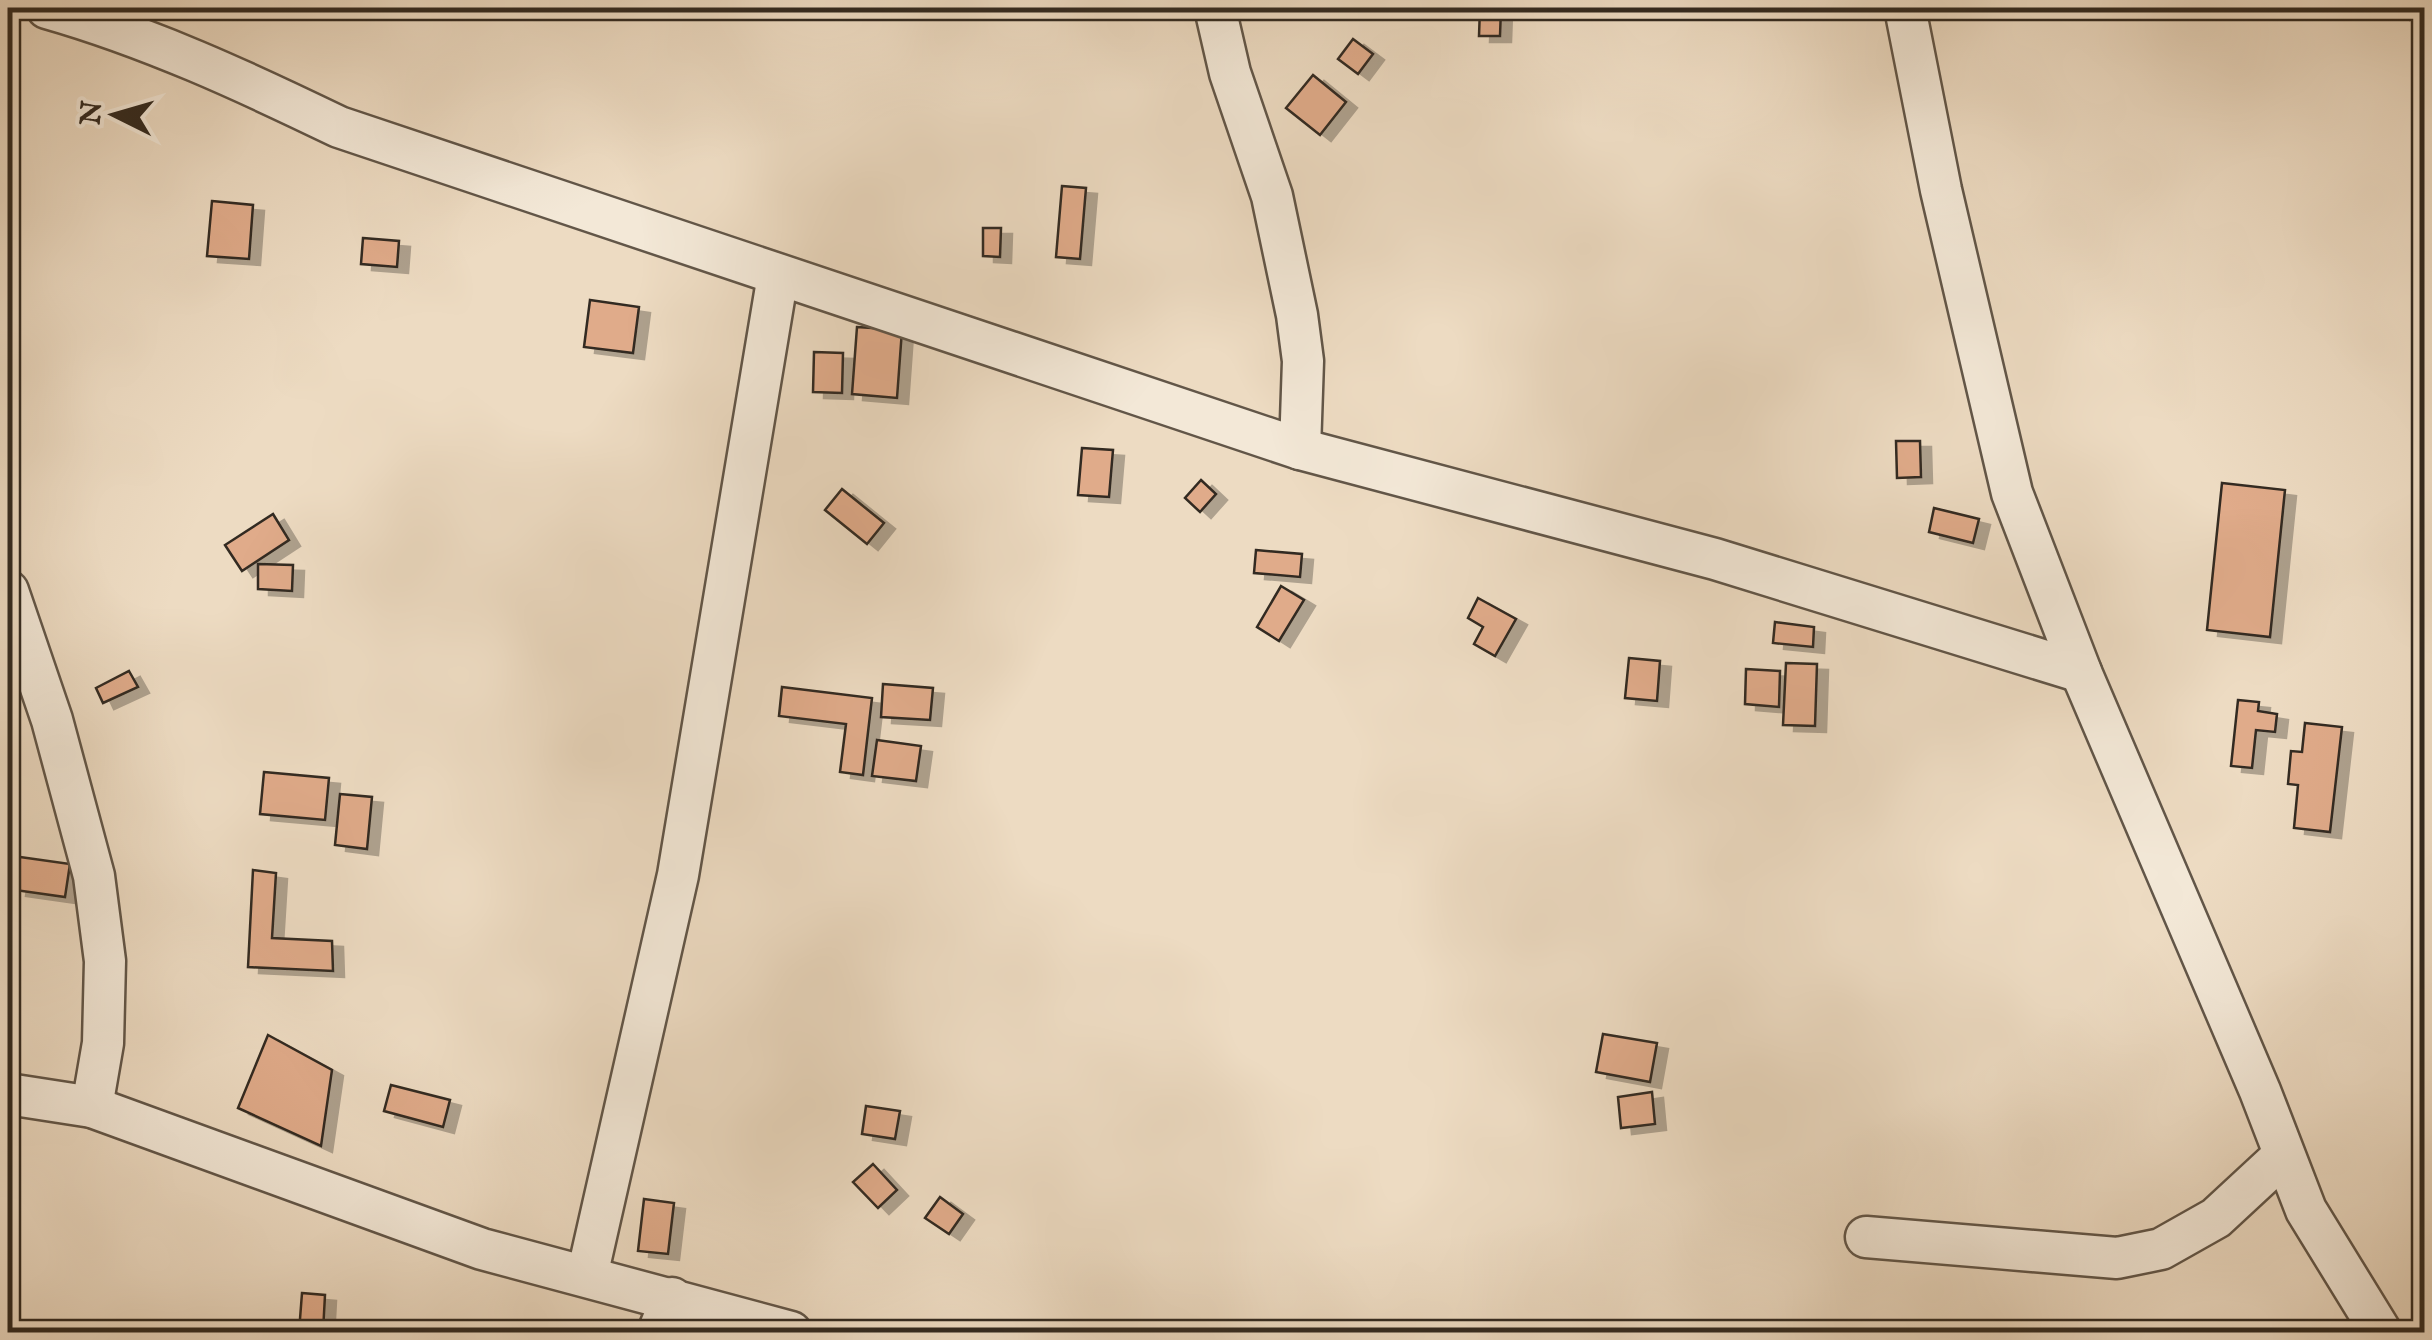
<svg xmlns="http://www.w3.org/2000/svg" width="2432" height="1340" font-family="'IM FELL English',serif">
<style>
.building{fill:#e0ab8a;stroke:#332a20;stroke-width:2.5;filter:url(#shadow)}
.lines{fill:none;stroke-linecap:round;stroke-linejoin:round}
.street-casing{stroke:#625648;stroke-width:45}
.path{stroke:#332a20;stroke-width:6;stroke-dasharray:2.5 5;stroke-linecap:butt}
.street{stroke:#f3e8d7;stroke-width:40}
</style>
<defs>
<filter id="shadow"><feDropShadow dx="11" dy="6" stdDeviation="0" flood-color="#0004"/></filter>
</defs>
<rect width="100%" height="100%" fill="#eddbc2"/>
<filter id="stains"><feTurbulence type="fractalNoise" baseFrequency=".002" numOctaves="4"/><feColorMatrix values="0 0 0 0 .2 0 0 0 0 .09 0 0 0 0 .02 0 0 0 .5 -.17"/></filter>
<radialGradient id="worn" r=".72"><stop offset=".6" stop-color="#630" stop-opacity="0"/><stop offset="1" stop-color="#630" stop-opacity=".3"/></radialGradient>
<g class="building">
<path d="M1480,8H1501L1500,36H1479Z"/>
<path d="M1353,39L1373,54L1358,74L1338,59Z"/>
<path d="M1313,75L1346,102L1320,135L1286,108Z"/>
<path d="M1062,186L1086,188L1080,259L1056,257Z"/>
<path d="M212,201L253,205L249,259L207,256Z"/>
<path d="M983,228H1001L1000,257L983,256Z"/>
<path d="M363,238L399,241L397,267L361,264Z"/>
<path d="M590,300L639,307L633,353L584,347Z"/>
<path d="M857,327L902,330L897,398L852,394Z"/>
<path d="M814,352L843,353L842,393L813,392Z"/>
<path d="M1896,441H1920L1921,477L1897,478Z"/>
<path d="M1082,448L1113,450L1109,497L1078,495Z"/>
<path d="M1201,480L1216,494L1200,512L1185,498Z"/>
<path d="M2222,483L2285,490L2270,637L2207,630Z"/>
<path d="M842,489L884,523L867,544L825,510Z"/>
<path d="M1934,508L1979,519L1973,543L1929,532Z"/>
<path d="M273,514L289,540L242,571L225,545Z"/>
<path d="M1256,550L1302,554L1300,577L1254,573Z"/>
<path d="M258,564L293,565L292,591L258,589Z"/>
<path d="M1281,586L1304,600L1279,641L1257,627Z"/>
<path d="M1478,598L1516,619L1495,656L1474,644L1483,627L1468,618Z"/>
<path d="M1775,622L1814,627L1813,647L1773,643Z"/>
<path d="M1629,658L1660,661L1657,701L1625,698Z"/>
<path d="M1786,663L1817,664L1815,726L1783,725Z"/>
<path d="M1746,669L1780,671L1779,707L1745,704Z"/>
<path d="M129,671L138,687L103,703L96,688Z"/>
<path d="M883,684L933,688L930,720L881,717Z"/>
<path d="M782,687L872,698L863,775L840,772L846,724L779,716Z"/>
<path d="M2238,700L2259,702L2258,711L2277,714L2275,732L2256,730L2252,768L2231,766Z"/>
<path d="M2305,723L2342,727L2330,832L2294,828L2298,785L2288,784L2291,751L2302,752Z"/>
<path d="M877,740L921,746L916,781L872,776Z"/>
<path d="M264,772L329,778L325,820L260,814Z"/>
<path d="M340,794L372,797L367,849L335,845Z"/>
<path d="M20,857L70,864L65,897L15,890Z"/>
<path d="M253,870L276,873L272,938L332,941L333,971L248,967Z"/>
<path d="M1603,1034L1657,1043L1650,1082L1596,1072Z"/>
<path d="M268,1035L332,1070L321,1146L238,1108Z"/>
<path d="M391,1085L450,1100L443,1127L384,1111Z"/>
<path d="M1652,1092L1655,1124L1621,1128L1618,1097Z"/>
<path d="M866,1106L900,1111L895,1139L862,1134Z"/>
<path d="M873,1164L897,1190L878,1208L853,1182Z"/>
<path d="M940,1197L963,1214L949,1234L925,1218Z"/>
<path d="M644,1199L674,1203L668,1254L638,1251Z"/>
<path d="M302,1293L325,1295L323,1332H299Z"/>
</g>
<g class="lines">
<g class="street-casing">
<g id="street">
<path d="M47,8C149,37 244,81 339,127L1300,449L1715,559L2081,672"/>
<path d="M1215,8L1230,73L1272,196L1297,315L1303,361L1300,449"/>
<path d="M1905,8L1941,190L2012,493L2081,672L2260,1091L2306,1210L2381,1332"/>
<path d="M8,591L52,720L94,876L105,961L103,1043L92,1107"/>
<path d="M8,1094L92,1107L482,1249L791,1332"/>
<path d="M1866,1237L2117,1258L2161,1249L2216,1218L2284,1155"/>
<path d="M587,1276L678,875L778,275"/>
<path d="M658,1332L672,1298"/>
</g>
</g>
<path class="path" d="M2372,8L2424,22"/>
<use href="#street" class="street"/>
</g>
<rect width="2432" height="1340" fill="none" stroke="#eddbc2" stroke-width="40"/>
<rect x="10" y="10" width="2412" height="1320" fill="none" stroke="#332a20" stroke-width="5"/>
<rect x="20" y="20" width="2392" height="1300" fill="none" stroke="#332a20" stroke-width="2.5"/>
<g transform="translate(115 115) rotate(275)" stroke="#f3e8d7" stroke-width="8" paint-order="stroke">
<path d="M0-8L18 38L0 25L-18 38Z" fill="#332a20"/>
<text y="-15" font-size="28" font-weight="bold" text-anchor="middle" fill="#332a20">N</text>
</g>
<rect width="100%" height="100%" filter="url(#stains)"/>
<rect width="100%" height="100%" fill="url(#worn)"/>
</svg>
